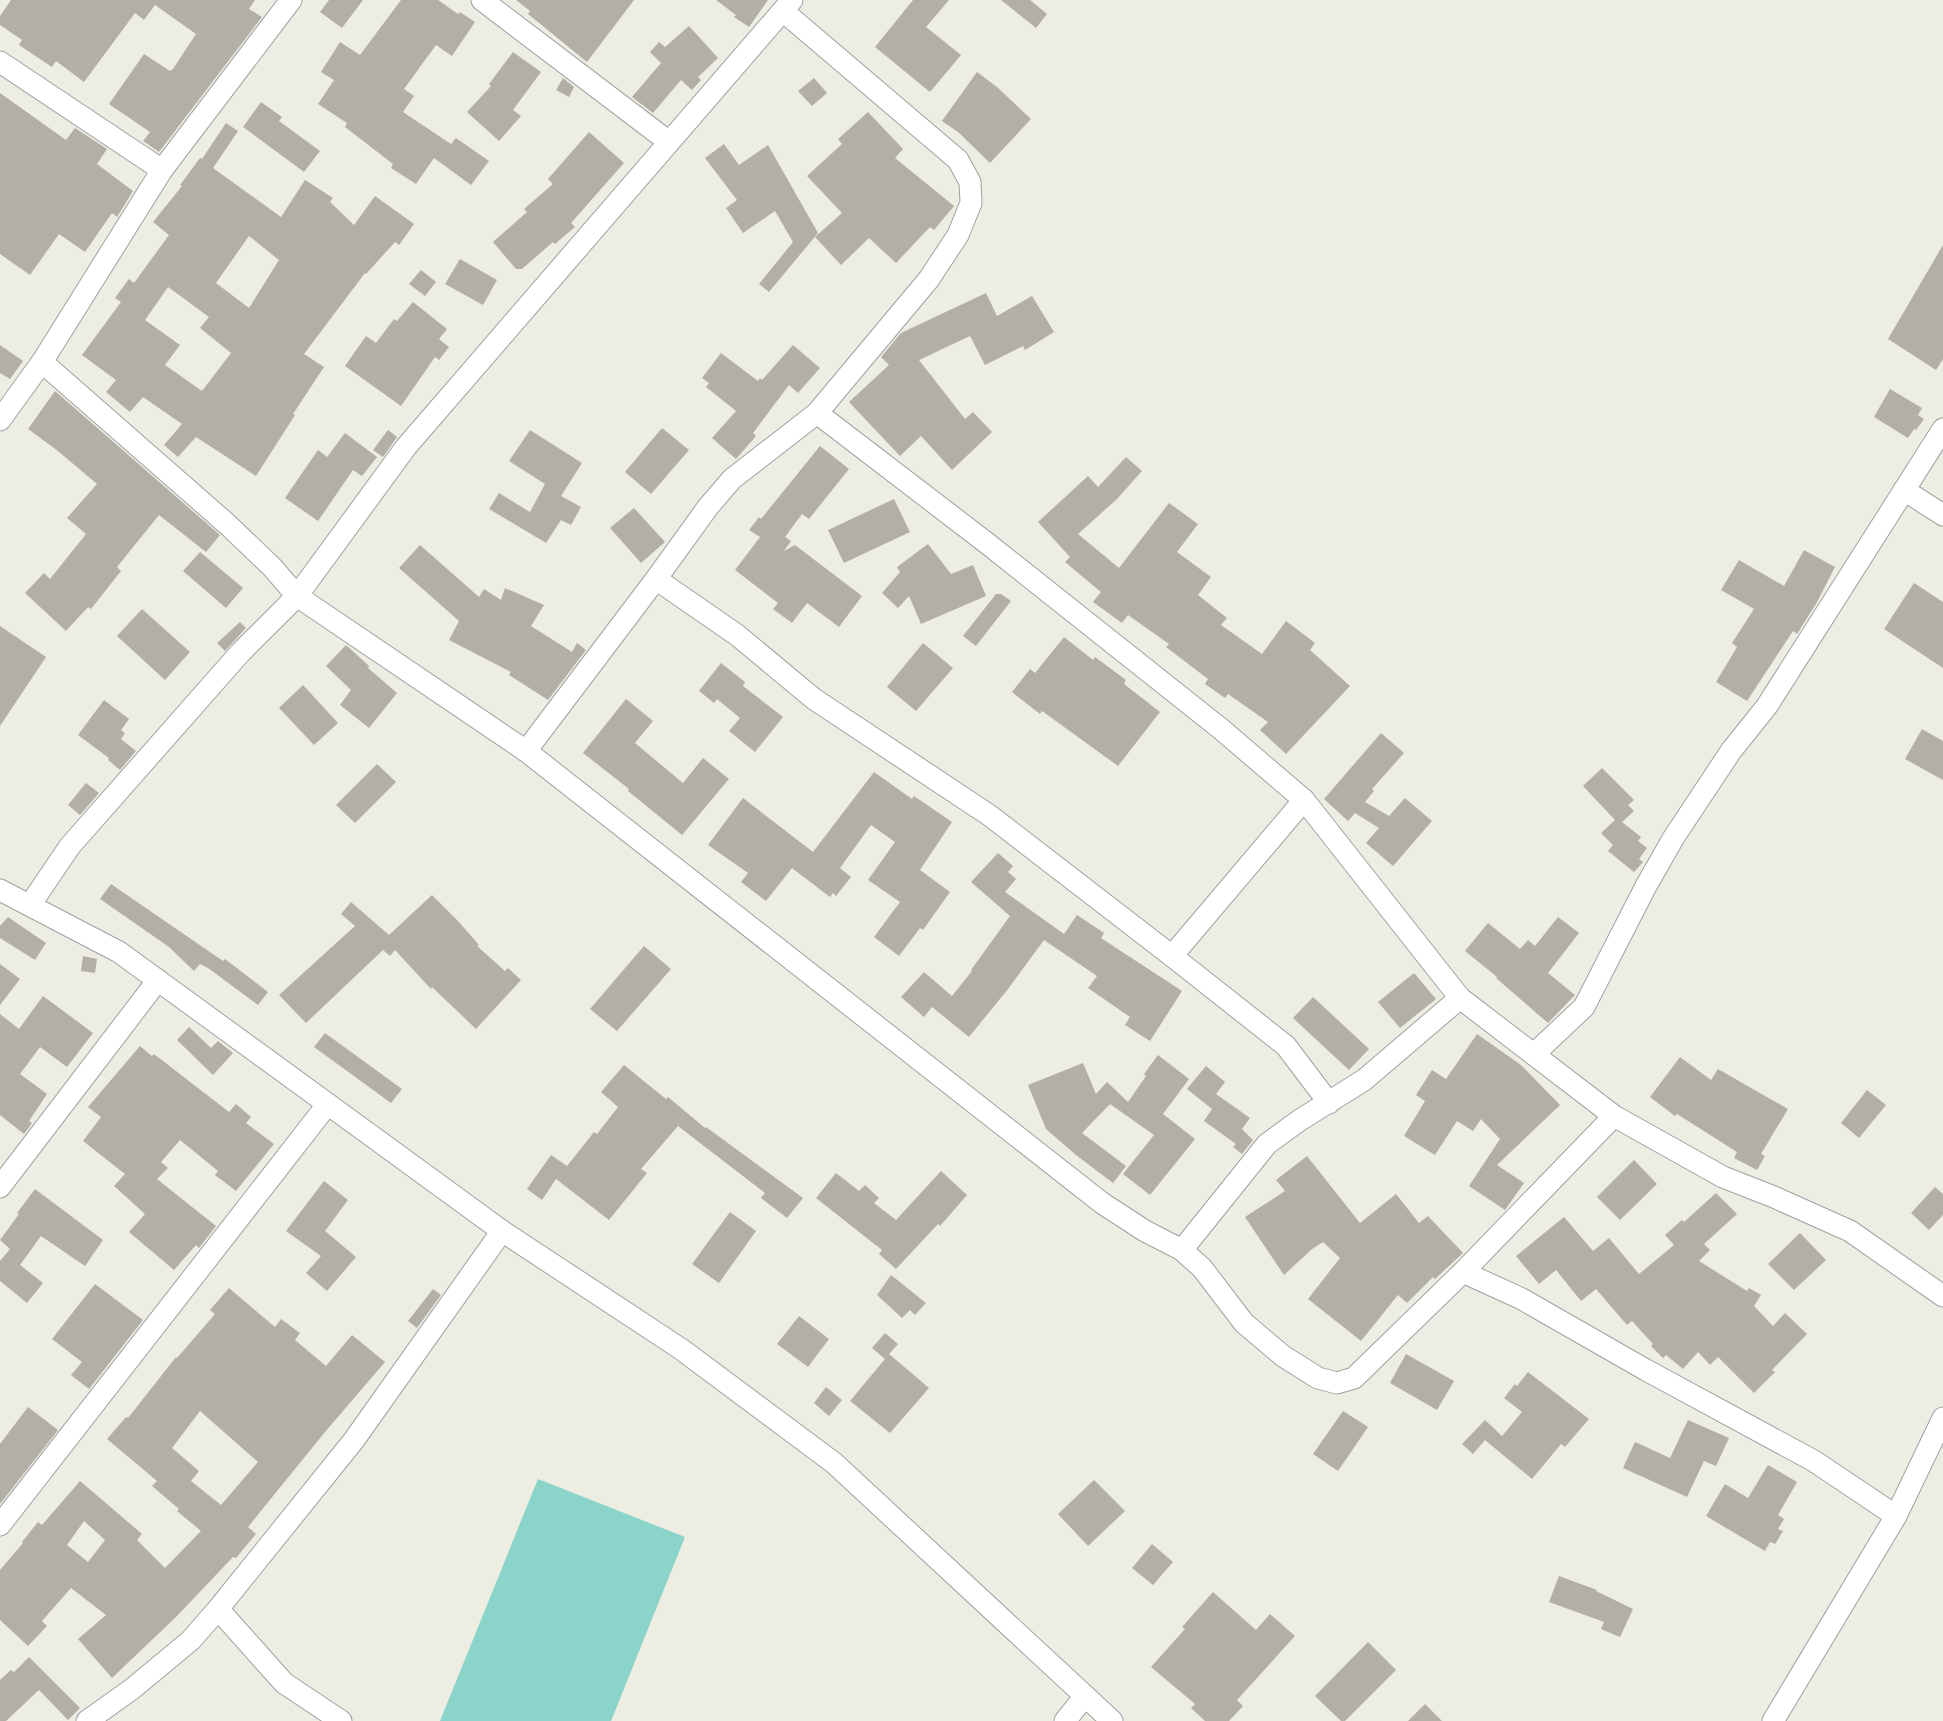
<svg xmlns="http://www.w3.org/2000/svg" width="1943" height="1721" font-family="'Sofia Sans Condensed',sans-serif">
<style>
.pitch{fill:#8ad4ca}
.building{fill:#b2afa7;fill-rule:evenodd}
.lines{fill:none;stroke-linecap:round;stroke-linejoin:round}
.minor-casing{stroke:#a1a1a1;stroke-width:23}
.minor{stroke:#fff;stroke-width:21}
</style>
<rect width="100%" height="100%" fill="#edede4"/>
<path class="pitch" d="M538,1479L685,1537L611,1721H440Z"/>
<g class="building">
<path d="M11,0H255L249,9L262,17L159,152L143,141L150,132L109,104L144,54L170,71L173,69L196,34L155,5L144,20L135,13L84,82L56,61L52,67L19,45L22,40L0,25V16Z"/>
<path d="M329,0H363L342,28L320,12Z"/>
<path d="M401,0H438L458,14L460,12L475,22L452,56L436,45L404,89L414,96L403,112L451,144L456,138L489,161L471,185L434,158L416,184L391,168L393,164L345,127L347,123L318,104L334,80L321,72L340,42L360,55Z"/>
<path d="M516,0H634L587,62L528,14L530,11Z"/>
<path d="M716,0H768L749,27L734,17L736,15Z"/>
<path d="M913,0H949L926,27L961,55L930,92L875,47Z"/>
<path d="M1001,0H1030L1047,14L1036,28Z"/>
<path d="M689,26L718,58L698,77L701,80L692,90L681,80L653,113L632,97L661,63L650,52L659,42L665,47Z"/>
<path d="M513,52L541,72L513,110L521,116L499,141L467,112L491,86L489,84Z"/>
<path d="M977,72L997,87L1031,119L990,163L958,132L942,121Z"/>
<path d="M563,78L574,87L569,97L556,90Z"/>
<path d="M814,78L827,93L812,106L798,91Z"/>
<path d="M0,93L66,140L75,128L107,149L97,164L133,191L117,217L112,213L85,252L59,234L30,275L0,254Z"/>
<path d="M261,102L282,117L279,121L320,151L304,172L243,127Z"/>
<path d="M868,112L903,149L895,158L954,206L934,230L930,227L896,263L869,238L841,265L815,237L842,213L807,176L842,144L838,139Z"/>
<path d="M226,123L238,131L213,168L281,217L305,180L333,198L330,202L354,225L375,196L414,224L399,245L395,242L366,274L365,273L304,354L324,367L293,414L295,415L256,476L196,437L178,457L164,445L182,424L143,397L130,412L106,392L116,380L82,355L121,302L115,298L129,279L134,283L169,235L153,222L182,186L180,185L200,158L202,159ZM249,236L279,260L249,308L216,283ZM168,287L209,317L200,328L231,353L202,391L165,365L180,345L145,320Z"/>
<path d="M589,132L624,163L571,223L575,227L555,244L553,242L522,269H516L493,242L527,212L524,209L553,184L548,179Z"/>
<path d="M724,144L739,165L768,145L818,233L769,292L759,284L793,242L775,211L743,233L726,208L737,200L705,158Z"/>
<path d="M1943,245V359L1936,370L1888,339Z"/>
<path d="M460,259L497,280L483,305L445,284Z"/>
<path d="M421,270L436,282L425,296L409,284Z"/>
<path d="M986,293L997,316L1032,296L1054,332L1025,350L1023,346L985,365L970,336L919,360L965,419L973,412L992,432L952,470L921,436L900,456L849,402L889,365L881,357L901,333Z"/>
<path d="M413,302L447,329L439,339L449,347L439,360L435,357L401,406L345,366L366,336L376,343L394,319L397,321Z"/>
<path d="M0,345L23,361L10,379L0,373Z"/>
<path d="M793,345L820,368L798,393L789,385L753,433L756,436L736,459L712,438L736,411L706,387L709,383L702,378L721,353L758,381L760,378L762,380Z"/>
<path d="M1890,389L1922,408L1918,415L1924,419L1916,430L1914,429L1908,438L1874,417Z"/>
<path d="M55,391L220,535L206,552L159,515L117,567L121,571L91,609L88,607L66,631L25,593L44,573L50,579L86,534L67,518L97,484L58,451L28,429Z"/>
<path d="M662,428L689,450L651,494L625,472Z"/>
<path d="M388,430L397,437L383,457L373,450Z"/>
<path d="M530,430L582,463L561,496L581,507L571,525L561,520L546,543L489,509L499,493L530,512L545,484L509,461Z"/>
<path d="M345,433L377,457L362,476L353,470L318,521L285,498L318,450L327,457Z"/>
<path d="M820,446L849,469L809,519L802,514L785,537L791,541L784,551L795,545L862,596L839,627L807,603L792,623L773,609L778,603L735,570L760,537L749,530L759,517L761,519Z"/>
<path d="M1126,457L1142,471L1117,499L1078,534L1119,568L1169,503L1198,524L1177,552L1211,577L1198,595L1227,618L1221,625L1262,654L1286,621L1315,643L1310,650L1350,686L1286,754L1260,730L1268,722L1228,694L1225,698L1205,684L1208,679L1166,647L1169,644L1128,615L1122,623L1093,602L1101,592L1065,562L1070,557L1038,522L1088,476L1098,487Z"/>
<path d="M894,499L910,532L844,563L828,530Z"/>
<path d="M634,508L665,542L641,563L610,528Z"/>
<path d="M928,544L951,574L973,565L986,596L921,624L909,596L898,608L882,593L900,572L897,567Z"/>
<path d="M420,545L479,597L484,589L501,600L505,588L544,605L531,626L572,652L577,643L586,650L548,700L509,675L511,672L449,640L459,621L399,568Z"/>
<path d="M1804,550L1835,567L1816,604L1797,634L1793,631L1747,701L1716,682L1737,647L1732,643L1754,609L1721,590L1739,560L1784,586Z"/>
<path d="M200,552L243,588L226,608L183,571Z"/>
<path d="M1914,583L1943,602V668L1884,629Z"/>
<path d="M996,594H1001L1011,601L976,646L963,636Z"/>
<path d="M142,609L190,652L165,680L117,636Z"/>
<path d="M240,622L246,628L225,651L217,643Z"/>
<path d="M0,626L46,657L0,726Z"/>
<path d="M1064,637L1093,660L1095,657L1126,680L1124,684L1160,712L1118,766L1042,711L1040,714L1012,692L1030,669L1035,673Z"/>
<path d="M923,643L953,668L916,711L887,687Z"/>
<path d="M346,645L369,666L368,668L397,693L369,728L340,705L351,690L326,666Z"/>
<path d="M721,663L745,682L743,686L783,717L755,752L729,731L740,718L717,699L714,703L699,691Z"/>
<path d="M303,685L338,723L314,745L279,708Z"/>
<path d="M626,699L653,721L635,743L683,783L703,758L729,779L682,835L628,791L629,789L583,753Z"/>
<path d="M104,700L129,719L121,730L125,733L121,739L136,751L120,770L108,760L109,758L78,735Z"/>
<path d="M1922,729L1943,741V780L1905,759Z"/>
<path d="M1381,733L1404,753L1372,789L1374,791L1365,802L1389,816L1405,798L1432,821L1393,866L1366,843L1379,828L1355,813L1348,821L1324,799Z"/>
<path d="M377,764L396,782L355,823L336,805Z"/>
<path d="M1602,768L1634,800L1628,805L1634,811L1622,822L1641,837L1638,841L1647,848L1639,859L1643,862L1634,872L1608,851L1613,845L1601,833L1615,820L1583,786Z"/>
<path d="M874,772L912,799L914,796L952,822L920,870L950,892L923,930L920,928L899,956L874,937L900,902L868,880L895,842L871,825L840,868L851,877L836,896L833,893L830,897L792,868L766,901L741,882L748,873L708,845L743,798L813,852Z"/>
<path d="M86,783L99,793L80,815L68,805Z"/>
<path d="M998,853L1013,866L1008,872L1016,879L1005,892L1064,934L1077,915L1104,933L1101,938L1182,991L1150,1041L1125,1025L1130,1017L1088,988L1097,976L1044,940L1008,989L969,1037L932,1007L924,1017L901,997L924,972L952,996L972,971L971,970L1010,916L971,882Z"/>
<path d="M111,884L223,961L225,959L268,992L258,1005L208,968L200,964L194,971L169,947L100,899Z"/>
<path d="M432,895L458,921L479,945L477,946L505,971L508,968L521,980L476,1029L432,987L431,989L395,950L390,956L383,950L306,1023L279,995L355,926L341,914L351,902L389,935Z"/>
<path d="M8,917L46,943L35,960L0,938V926Z"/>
<path d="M1558,917L1579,933L1548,973L1575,995L1548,1023L1496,978L1497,977L1465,951L1488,923L1520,949L1528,940L1535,946Z"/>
<path d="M644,946L671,969L617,1031L590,1009Z"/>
<path d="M83,956L97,959L95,973L81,971Z"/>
<path d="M0,964L20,979L0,1005Z"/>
<path d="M1414,973L1436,999L1400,1028L1378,1002Z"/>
<path d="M43,996L93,1033L67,1067L40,1047L20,1074L47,1094L29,1121L32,1123L24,1134L0,1115V1014L19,1029Z"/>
<path d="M1313,997L1369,1049L1349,1070L1293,1018Z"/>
<path d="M189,1027L211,1048L218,1041L233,1053L213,1075L177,1040Z"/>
<path d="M325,1033L402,1089L391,1103L314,1047Z"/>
<path d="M1477,1034L1521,1065L1560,1105L1497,1165L1524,1183L1505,1210L1469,1186L1500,1139L1481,1119L1473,1131L1457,1121L1435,1155L1404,1136L1425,1101L1416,1095L1432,1070L1446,1079Z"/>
<path d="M140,1046L152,1056L154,1054L229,1112L236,1104L251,1117L246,1123L274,1144L236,1191L215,1175L218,1171L180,1140L161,1162L168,1168L157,1179L216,1226L199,1248L196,1245L174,1270L129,1232L145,1214L114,1186L125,1174L83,1141L101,1117L88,1107Z"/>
<path d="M1158,1055L1189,1079L1163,1114L1195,1139L1150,1195L1123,1174L1154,1135L1110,1104L1082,1133L1126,1166L1113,1183L1076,1155L1046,1129L1028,1085L1083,1063L1096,1094L1107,1082L1128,1102L1146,1076L1144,1074Z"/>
<path d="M1680,1057L1711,1080L1718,1069L1788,1109L1761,1154L1765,1156L1757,1170L1734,1158L1737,1152L1677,1114L1675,1116L1650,1097Z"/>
<path d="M624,1065L666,1099L668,1097L705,1128L706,1127L803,1198L787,1218L761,1198L765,1193L678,1126L641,1169L647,1173L609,1220L556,1179L542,1200L527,1189L551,1155L567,1166L594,1132L597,1134L618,1107L601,1092Z"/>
<path d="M1206,1066L1225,1082L1216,1094L1250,1118L1242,1129L1253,1140L1242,1154L1233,1147L1236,1144L1204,1121L1212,1109L1187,1089Z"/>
<path d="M1867,1090L1886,1105L1859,1138L1841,1123Z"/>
<path d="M1307,1156L1360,1223L1396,1194L1419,1223L1428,1216L1463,1253L1435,1279L1433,1277L1407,1303L1398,1295L1361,1341L1308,1299L1340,1258L1323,1242L1312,1249L1284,1275L1245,1217L1285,1191L1276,1180Z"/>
<path d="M1634,1160L1657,1184L1620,1220L1597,1197Z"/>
<path d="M941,1171L967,1195L940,1226L938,1224L896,1269L879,1254L882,1250L816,1198L836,1173L859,1191L865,1185L879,1198L874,1203L896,1220Z"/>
<path d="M324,1181L348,1200L325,1231L356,1257L327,1291L306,1273L321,1256L286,1231Z"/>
<path d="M1935,1187L1943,1194V1215L1929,1230L1911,1213Z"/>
<path d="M35,1189L103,1240L85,1266L41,1236L20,1265L43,1283L27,1303L0,1281V1261L10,1249L0,1240L19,1214L17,1213Z"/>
<path d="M1716,1193L1737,1214L1704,1244L1710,1250L1699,1261L1747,1291L1749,1288L1761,1295L1754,1306L1773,1326L1785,1313L1807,1334L1772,1370L1775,1372L1754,1393L1718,1357L1710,1365L1698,1352L1683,1369L1666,1355L1663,1358L1651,1346L1653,1344L1632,1321L1627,1325L1596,1289L1581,1301L1556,1270L1539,1284L1516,1256L1564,1217L1593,1251L1609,1238L1639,1274L1674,1245L1665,1235L1682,1220L1684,1222Z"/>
<path d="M730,1212L756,1231L719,1283L692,1264Z"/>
<path d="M1800,1233L1826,1260L1794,1290L1768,1264Z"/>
<path d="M891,1275L926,1303L915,1315L910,1310L902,1318L877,1295Z"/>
<path d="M95,1284L143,1320L89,1389L71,1375L82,1362L52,1339Z"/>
<path d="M229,1288L275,1327L281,1319L300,1333L295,1340L326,1366L352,1335L385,1362L325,1432L248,1527L256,1534L236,1558L233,1557L176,1617L112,1678L78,1639L106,1615L71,1588L42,1621L47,1626L28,1646L0,1620V1570L23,1543L22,1542L38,1522L42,1525L80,1481L142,1534L137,1540L165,1568L201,1531L177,1511L179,1509L152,1486L157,1481L107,1439L126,1417L128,1418L176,1357L177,1358L215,1314L210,1310ZM200,1411L258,1462L221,1505L191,1481L199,1471L172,1448ZM84,1521L105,1540L88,1562L67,1545Z"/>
<path d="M433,1289L441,1295L417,1328L408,1321Z"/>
<path d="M799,1316L829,1339L808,1367L777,1344Z"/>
<path d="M885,1333L898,1344L889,1354L929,1388L890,1433L850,1401L885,1359L872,1348Z"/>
<path d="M1406,1354L1454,1381L1437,1410L1390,1383Z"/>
<path d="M1528,1372L1589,1419L1565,1447L1561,1444L1532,1479L1485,1440L1473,1454L1462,1444L1485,1420L1502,1436L1522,1412L1504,1398L1515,1384L1517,1386Z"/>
<path d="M826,1387L842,1400L829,1416L814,1403Z"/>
<path d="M28,1407L58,1430L0,1504V1444Z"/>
<path d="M1343,1411L1368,1427L1338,1471L1313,1454Z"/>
<path d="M1688,1420L1729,1438L1716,1466L1704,1461L1687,1497L1623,1468L1635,1442L1670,1458Z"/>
<path d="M1768,1465L1797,1482L1778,1515L1784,1519L1778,1529L1783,1531L1775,1544L1770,1542L1765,1551L1706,1516L1725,1484L1748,1498Z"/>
<path d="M1094,1480L1125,1511L1088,1546L1058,1514Z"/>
<path d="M1152,1544L1173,1562L1153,1585L1132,1568Z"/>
<path d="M1559,1576L1597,1590L1596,1591L1633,1609L1620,1637L1601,1629L1604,1622L1549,1602Z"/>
<path d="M1213,1592L1256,1630L1270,1614L1295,1636L1237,1700L1243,1706L1229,1721H1205L1191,1708L1195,1704L1151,1667L1185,1629L1182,1627Z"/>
<path d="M1368,1642L1396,1670L1345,1721H1341L1315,1696Z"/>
<path d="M29,1657L80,1708L68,1720L39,1690L6,1721H0V1680L11,1670L14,1672Z"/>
<path d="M1425,1704L1442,1721H1408Z"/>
</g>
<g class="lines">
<g class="minor-casing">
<g id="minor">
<path d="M482,0L669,142"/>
<path d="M0,62L162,170"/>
<path d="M42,362L227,524L272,567L297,596L526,751L1102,1203L1145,1231L1182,1250L1202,1268L1244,1323L1283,1356L1318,1378L1337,1383L1354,1378L1463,1272L1614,1116"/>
<path d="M817,413L988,544L1221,729L1304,800L1460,998L1614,1116L1723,1177L1774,1197L1850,1231L1943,1296"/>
<path d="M0,420L42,362L162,170L291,0"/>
<path d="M1904,490L1943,515"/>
<path d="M656,579L737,635L814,699L989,815L1172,956L1286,1046L1329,1103"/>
<path d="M526,751L656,579L708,507L732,479L817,413L929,279L958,235L971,203L970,182L958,160L783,11"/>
<path d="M0,890L119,952L502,1231L681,1349L834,1463L1112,1721"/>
<path d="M30,905L70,846L240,653L297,596L406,447L792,0"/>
<path d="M1172,956L1304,800"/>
<path d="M1534,1054L1584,1007L1646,886L1674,837L1731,751L1767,706L1943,429"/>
<path d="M0,1187L158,980"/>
<path d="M1182,1250L1267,1144L1300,1120L1364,1080L1460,998"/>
<path d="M1463,1272L1522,1299L1646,1370L1814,1461L1896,1516"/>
<path d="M0,1525L327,1105"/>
<path d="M218,1609L284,1683L341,1721"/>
<path d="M87,1721L132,1689L191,1640L218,1609L354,1440L502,1231"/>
<path d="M1065,1721L1085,1696"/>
<path d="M1773,1721L1896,1516L1943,1418"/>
</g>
</g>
<use href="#minor" class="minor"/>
</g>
</svg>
